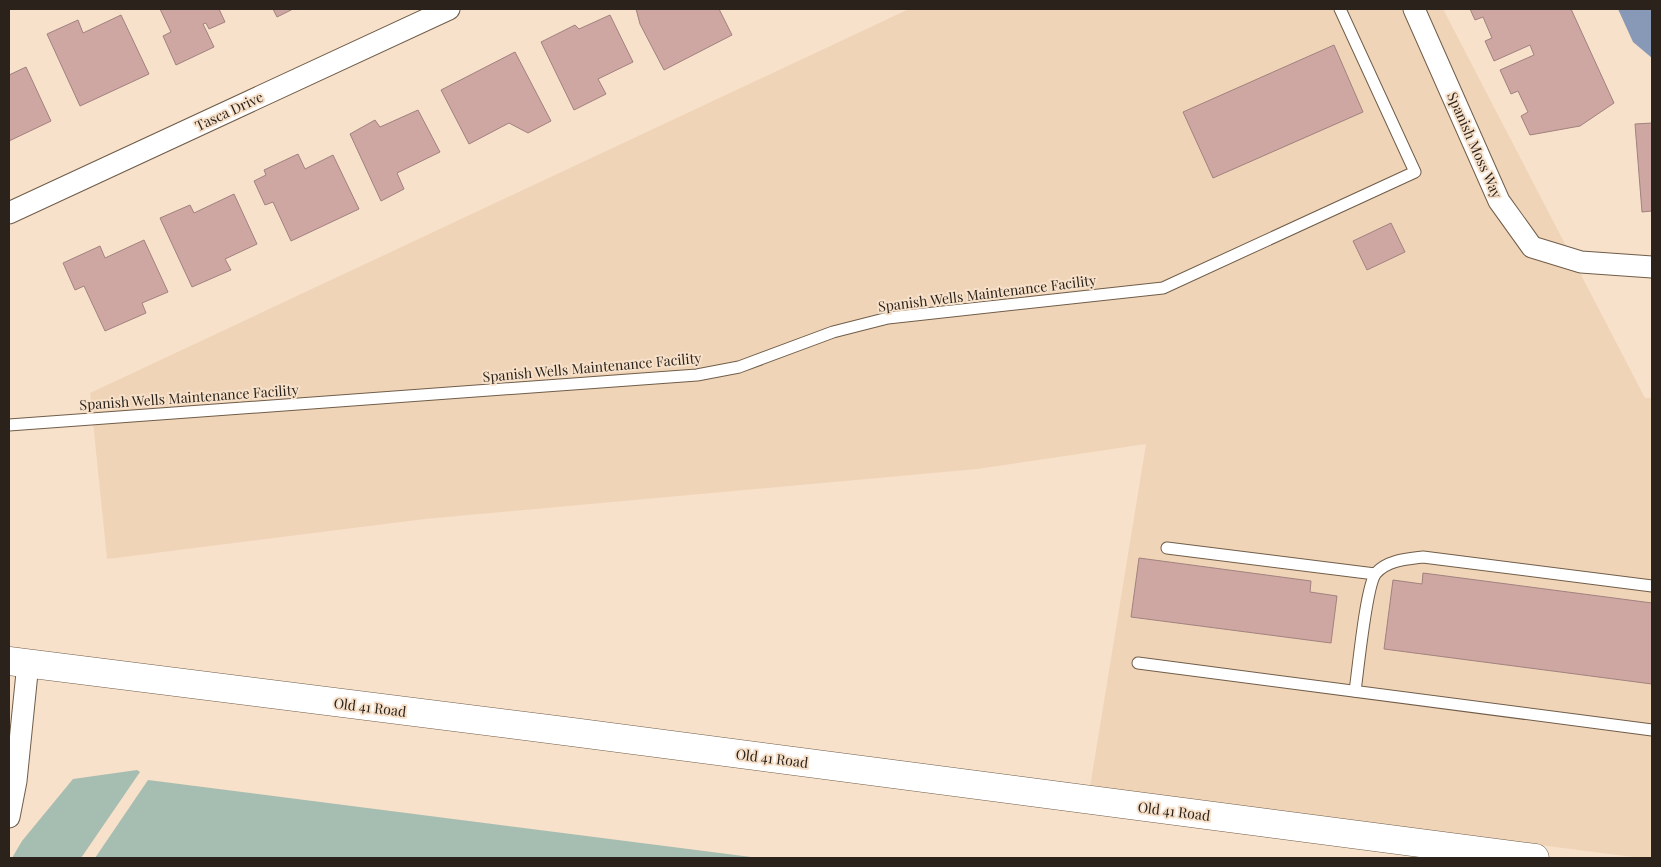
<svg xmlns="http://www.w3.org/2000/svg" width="1661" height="867" font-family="'Playfair Display',serif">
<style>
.built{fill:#f0d4b7}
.green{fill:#a6bdb1}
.water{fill:#8899b7}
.building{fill:#cea6a2;stroke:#a1827f}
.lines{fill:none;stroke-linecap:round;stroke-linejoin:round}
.service-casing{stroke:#705d49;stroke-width:13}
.minor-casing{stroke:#705d49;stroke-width:23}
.tertiary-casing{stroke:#705d49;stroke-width:29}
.service{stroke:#fff;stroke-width:11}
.minor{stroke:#fff;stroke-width:21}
.tertiary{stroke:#fff;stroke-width:28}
.labels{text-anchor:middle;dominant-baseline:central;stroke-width:4;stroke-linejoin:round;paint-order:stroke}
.street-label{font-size:14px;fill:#2b231b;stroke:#f7e1ca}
</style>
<rect width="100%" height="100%" fill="#f7e1ca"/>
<path class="built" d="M909,9H1443L1645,398H1652V858H1641L1090,787L1146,444L977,469L425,519L107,559L90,393Z"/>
<g class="green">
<path d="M137,770L140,772L81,858H12L22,841L73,779Z"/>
<path d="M148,780L759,858H95Z"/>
</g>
<path class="water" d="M1618,9H1652V58L1633,42Z"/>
<g class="building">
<path d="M160,9H219L225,22L209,29L206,23L203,24L214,47L176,65L163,36L171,32Z"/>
<path d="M273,9H293L277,17Z"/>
<path d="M636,9H719L732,35L664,70L640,24Z"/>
<path d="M1470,9H1571L1614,103L1580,126L1530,135L1521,116L1528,112L1518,91L1511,94L1500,70L1534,55L1530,45L1494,61L1485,41L1492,38L1483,17L1475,20Z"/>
<path d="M121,15L149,74L80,106L47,34L78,20L83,33Z"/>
<path d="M610,15L633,62L598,79L606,94L574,110L541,42L575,25L579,29Z"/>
<path d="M1334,45L1363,112L1213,178L1183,112Z"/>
<path d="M515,52L551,121L528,133L509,123L469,144L441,90Z"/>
<path d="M26,67L51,121L9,141V75Z"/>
<path d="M418,110L440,152L397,173L404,189L381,201L350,134L375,120L380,127Z"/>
<path d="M1652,123V211L1642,212L1635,124Z"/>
<path d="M298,154L305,169L333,155L359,209L291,241L273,202L265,205L254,181L266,175L264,170Z"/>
<path d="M234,194L257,244L225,259L231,270L192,287L160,218L190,205L194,213Z"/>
<path d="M1391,223L1405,252L1367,270L1353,241Z"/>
<path d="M144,240L168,292L142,303L146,313L105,331L84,286L75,290L63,263L100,246L105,258Z"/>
<path d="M1139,558L1311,581L1310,592L1337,596L1331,643L1131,617Z"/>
<path d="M1423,573L1652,603V684L1384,649L1393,580L1422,584Z"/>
</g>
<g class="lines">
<g class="service-casing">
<g id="service">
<path d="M9,425L697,375L739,367L833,332L888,318L1163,288L1415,172L1340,9"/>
<path d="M1167,548L1375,574"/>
<path d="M1138,663L1652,730"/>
<path d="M1355,691C1358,671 1366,585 1376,573C1388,560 1407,559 1423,557L1652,586"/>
</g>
</g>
<g class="minor-casing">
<g id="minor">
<path d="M1414,9L1499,201L1532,247L1581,262L1652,267"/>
<path d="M9,213L449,9"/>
<path d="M9,817L16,781L28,663"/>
</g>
</g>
<g class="tertiary-casing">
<path id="tertiary" d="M9,661L572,732L1535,858"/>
</g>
<use href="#service" class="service"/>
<use href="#minor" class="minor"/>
<use href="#tertiary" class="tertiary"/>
</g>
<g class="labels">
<g class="street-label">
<text transform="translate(229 111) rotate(-25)">Tasca Drive</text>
<text transform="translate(1475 145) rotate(66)">Spanish Moss Way</text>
<text transform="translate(987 293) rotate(-7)">Spanish Wells Maintenance Facility</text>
<text transform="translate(592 367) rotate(-5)">Spanish Wells Maintenance Facility</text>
<text transform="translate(189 397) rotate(-4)">Spanish Wells Maintenance Facility</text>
<text transform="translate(370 707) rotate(7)">Old 41 Road</text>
<text transform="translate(772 758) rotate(7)">Old 41 Road</text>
<text transform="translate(1174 811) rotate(7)">Old 41 Road</text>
</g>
</g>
<rect width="1661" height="867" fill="none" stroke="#2b231b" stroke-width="20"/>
</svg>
